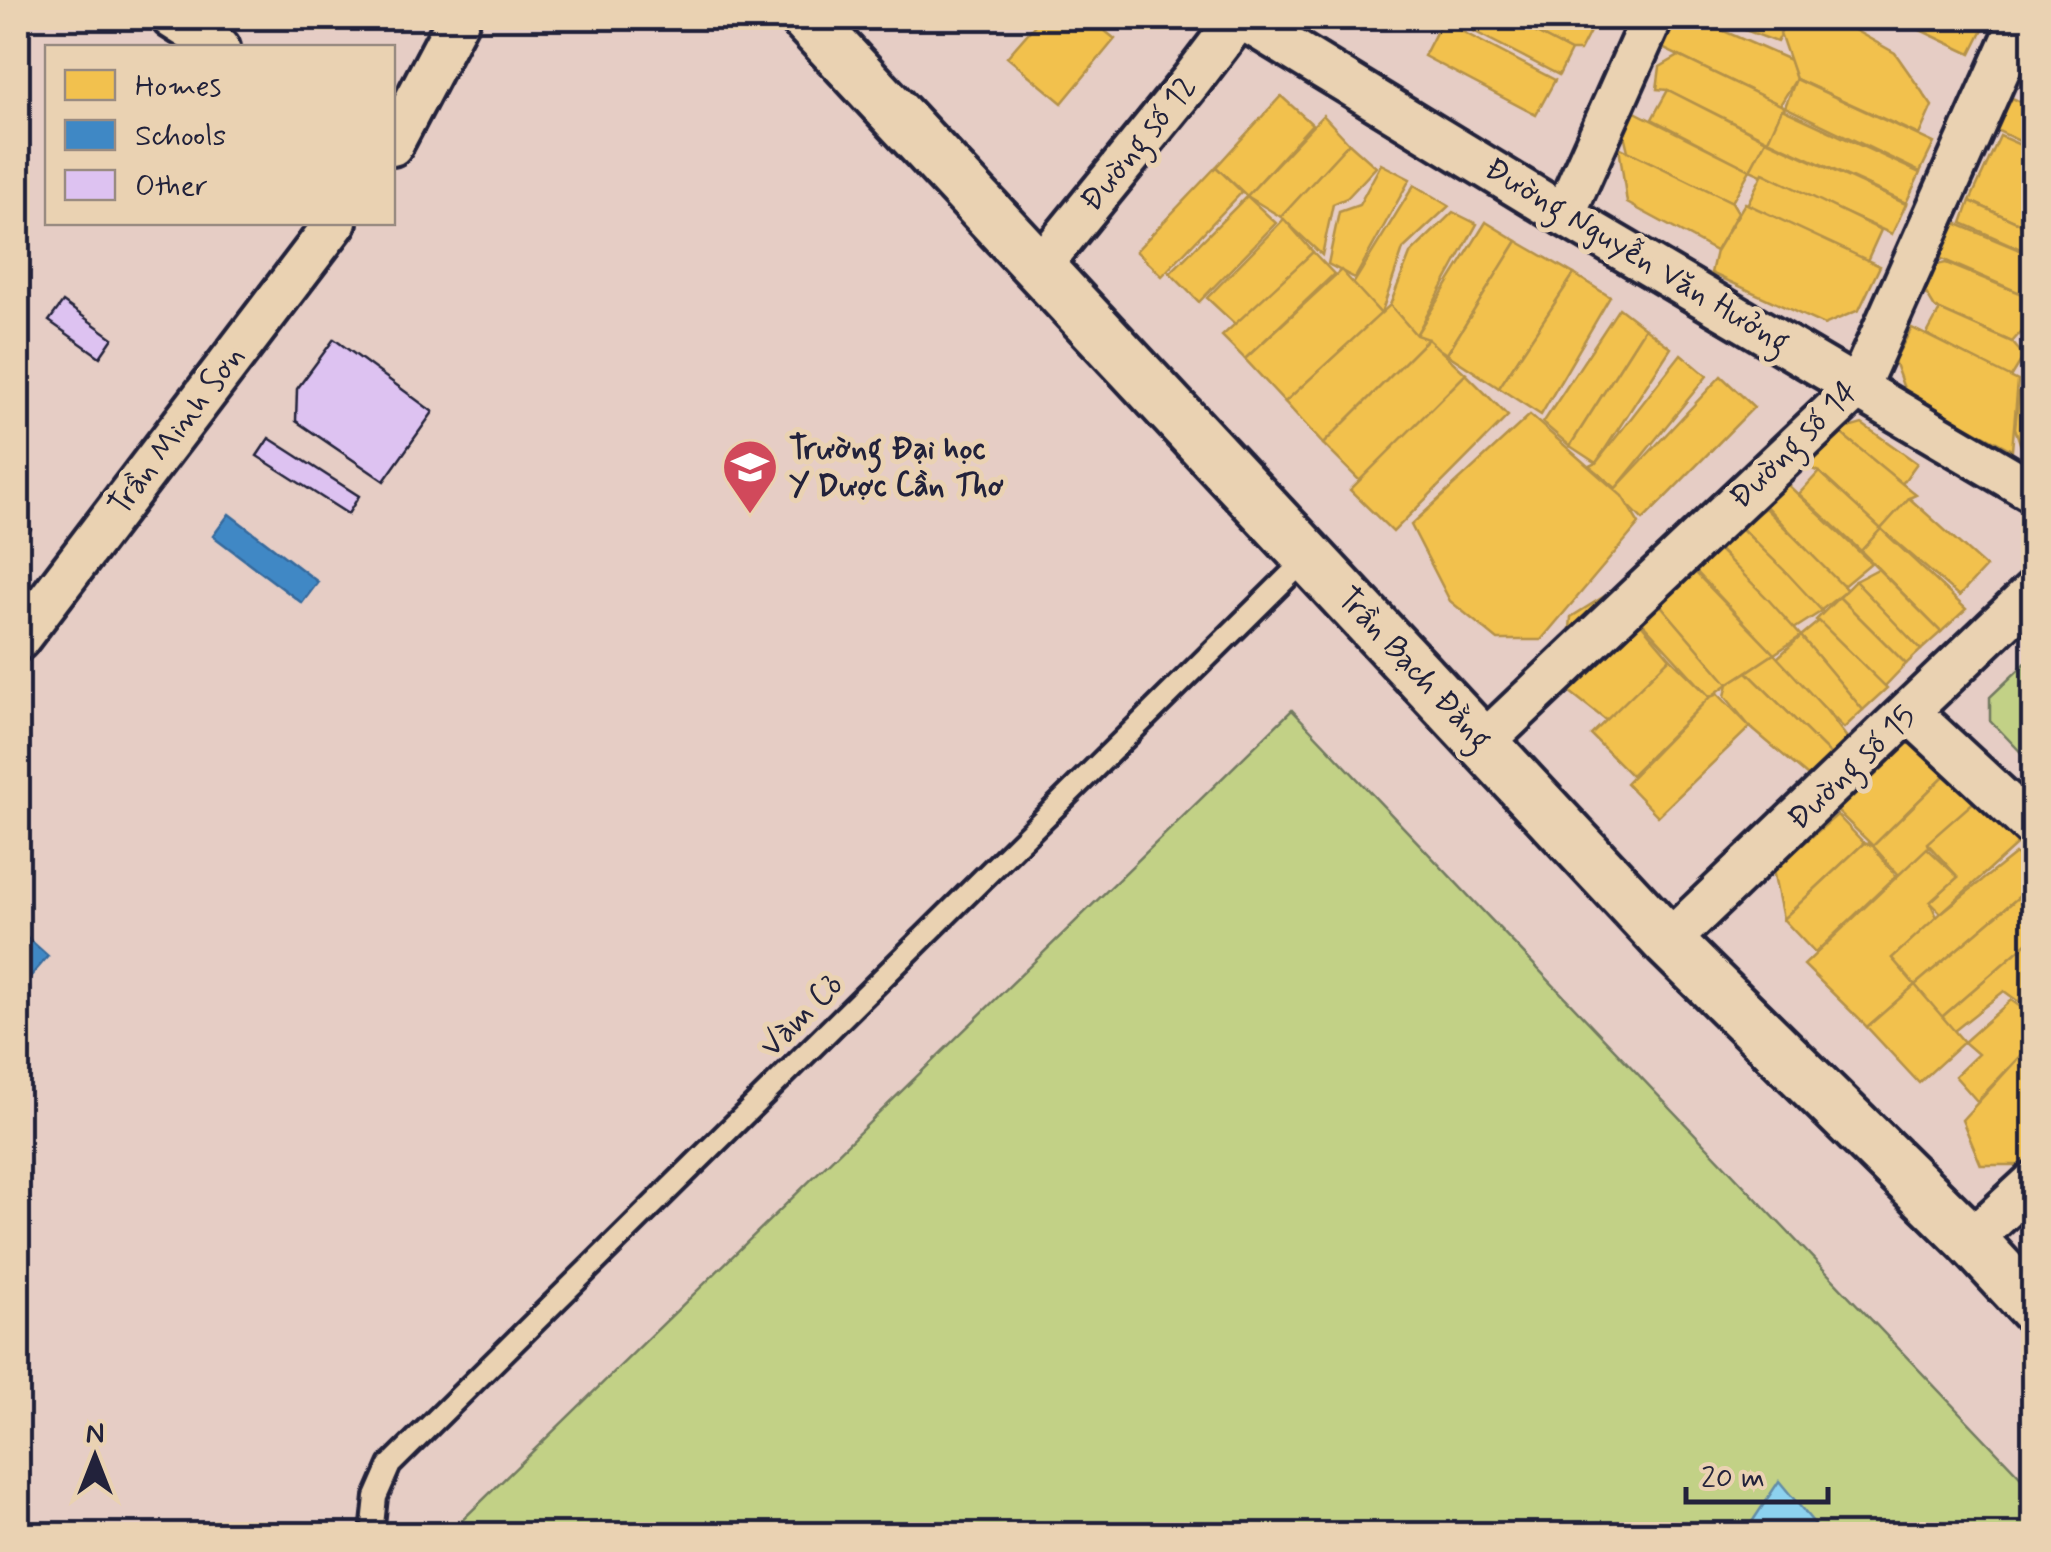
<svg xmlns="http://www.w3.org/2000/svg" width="2051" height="1552" font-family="Mynerve,sans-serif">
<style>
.green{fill:#c2d186;stroke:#727a60;stroke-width:2.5}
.water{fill:#8dd2ef;stroke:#628ca7;stroke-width:2.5}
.homes{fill:#f2c14e;stroke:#b49148;stroke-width:2.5}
.schools{fill:#3f88c5;stroke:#36699c;stroke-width:2.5}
.building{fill:#ddc2f1;stroke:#22223b;stroke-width:2.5}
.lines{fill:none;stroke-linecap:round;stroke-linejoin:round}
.service-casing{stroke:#22223b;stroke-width:28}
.minor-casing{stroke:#22223b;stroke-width:48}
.tertiary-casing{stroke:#22223b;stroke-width:58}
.service{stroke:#ead2b2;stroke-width:20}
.minor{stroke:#ead2b2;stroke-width:40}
.tertiary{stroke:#ead2b2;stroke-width:50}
.labels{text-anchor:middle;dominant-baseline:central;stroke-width:10;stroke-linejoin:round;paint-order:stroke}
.street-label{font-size:32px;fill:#22223b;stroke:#ead2b2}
.poi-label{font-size:32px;font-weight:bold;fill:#22223b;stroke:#ead2b2;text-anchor:start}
</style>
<rect width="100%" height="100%" fill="#e6cdc5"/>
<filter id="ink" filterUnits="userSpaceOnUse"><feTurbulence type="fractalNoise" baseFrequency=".01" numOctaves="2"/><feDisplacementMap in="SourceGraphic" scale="20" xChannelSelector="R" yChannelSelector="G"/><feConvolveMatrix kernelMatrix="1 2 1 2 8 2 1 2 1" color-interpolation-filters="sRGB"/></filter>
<g filter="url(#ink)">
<g class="green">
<path d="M2033,656V765L1990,720V697Z"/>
<path d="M1292,710L2034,1491L2033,1534H448Z"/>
</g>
<path class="water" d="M1779,1481L1823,1534H1744Z"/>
<g class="homes">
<path d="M1041,18H1089L1115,39L1062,103L1007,57Z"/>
<path d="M1448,18H1508L1571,51L1559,75Z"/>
<path d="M1508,18H1591L1596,20L1580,51H1571Z"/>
<path d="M1676,18H1694L1790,60L1796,79L1780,105L1662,48Z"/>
<path d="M1713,18H1790L1777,42Z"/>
<path d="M1790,18H1833L1895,53L1932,106L1919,135L1796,79L1780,33Z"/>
<path d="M1895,18H1989L1971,54Z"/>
<path d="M1442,21L1555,80L1536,115L1424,56Z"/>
<path d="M1679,56L1785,107L1768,140L1668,90L1657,89L1660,67Z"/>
<path d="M1796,79L1934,143L1920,172L1785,107Z"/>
<path d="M1668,90L1766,140L1750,170L1652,119Z"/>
<path d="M1281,96L1312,124L1247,196L1216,167Z"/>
<path d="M2012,98L2034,108V148L1996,130Z"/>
<path d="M1782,109L1920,173L1906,203L1768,140Z"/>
<path d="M1635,112L1750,170L1732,202L1628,151L1624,134Z"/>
<path d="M1323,115L1349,143L1281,217L1247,196Z"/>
<path d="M2000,136L2034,151V230L1970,201Z"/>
<path d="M1766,140L1906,204L1892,234L1750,170Z"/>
<path d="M1349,143L1376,167L1347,198L1333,204L1322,255L1281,217Z"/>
<path d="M1619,147L1732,202L1738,212L1716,251L1627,203Z"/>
<path d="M1381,164L1410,179L1355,278L1328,264L1339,212L1359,205Z"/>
<path d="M1216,167L1242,192L1162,276L1136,251Z"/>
<path d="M1763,173L1881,230L1866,263L1747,205Z"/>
<path d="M1414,185L1449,206L1403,249L1381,314L1353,284Z"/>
<path d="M1247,196L1276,223L1199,302L1170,273Z"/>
<path d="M1970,201L2034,230V255L1962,223Z"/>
<path d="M1745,203L1880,266L1859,310L1824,325L1711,273L1716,251Z"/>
<path d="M1453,212L1477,224L1416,335L1390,305L1410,254Z"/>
<path d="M1284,219L1313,252L1237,326L1207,298Z"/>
<path d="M1486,222L1517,241L1447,354L1416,335Z"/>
<path d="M1955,223L2034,256V299L1937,257Z"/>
<path d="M1517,241L1574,274L1499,388L1447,354Z"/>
<path d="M1313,252L1334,274L1245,359L1222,336Z"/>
<path d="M1946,263L2034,299V327L2027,325L2012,342L1935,308L1924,290L1931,266Z"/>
<path d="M1341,270L1381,314L1285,402L1245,359Z"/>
<path d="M1574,274L1610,297L1541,415L1499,388Z"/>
<path d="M1390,305L1416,335L1428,339L1323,444L1285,402Z"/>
<path d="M1619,308L1645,328L1570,446L1543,423Z"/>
<path d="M1940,310L2012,342L2024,356L2010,379L1927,334Z"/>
<path d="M1645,328L1671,348L1596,463L1570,446Z"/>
<path d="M1912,328L2018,381L2012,450L1906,394L1894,361Z"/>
<path d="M2034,338V373L2024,356Z"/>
<path d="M1428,339L1466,374L1360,481L1323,444Z"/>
<path d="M1681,354L1707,376L1616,488L1589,466L1596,463Z"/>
<path d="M1466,374L1508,416L1393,532L1350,490Z"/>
<path d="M1721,376L1754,407L1643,520L1611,488H1616Z"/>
<path d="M2034,385V461L2022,449L2015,428L2019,392Z"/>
<path d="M1530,415L1622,496L1639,524L1541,640H1498L1450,601L1411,525Z"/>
<path d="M1862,424L1917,463L1902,484L1838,431Z"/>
<path d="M1838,431L1916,495L1909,498L1881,529L1819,472L1808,467Z"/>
<path d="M1819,472L1881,529L1861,551L1799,494Z"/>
<path d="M1787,484L1871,563L1842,587L1763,503Z"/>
<path d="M1909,498L1986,567L1959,596L1881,529Z"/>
<path d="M1765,508L1847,590L1820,611L1740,526Z"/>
<path d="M1739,526L1786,572L1822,611L1794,629L1714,544Z"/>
<path d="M1881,529L1966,609L1941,632L1861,551Z"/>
<path d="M1719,550L1766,597L1801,636L1774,654L1694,569Z"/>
<path d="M1691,568L1774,654L1728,684L1657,601Z"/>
<path d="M1878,569L1941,632L1921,650L1855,581Z"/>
<path d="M1855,581L1921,650L1906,664L1839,597Z"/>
<path d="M1613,591L1670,658L1608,722L1565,688L1571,617Z"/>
<path d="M1839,597L1906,664L1884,687L1816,620Z"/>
<path d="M1657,601L1728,684L1710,697L1627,606Z"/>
<path d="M1819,621L1887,688L1863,710L1801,636Z"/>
<path d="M1801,636L1863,710L1844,728L1776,659Z"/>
<path d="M1774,654L1826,710L1851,743L1836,760L1747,672Z"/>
<path d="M1670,658L1710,697L1631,775L1591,735Z"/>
<path d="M1747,672L1836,760L1814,781L1750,727L1725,696L1728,684Z"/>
<path d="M1718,694L1750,727L1658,816L1626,783L1710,697Z"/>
<path d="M1909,736L1947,773L1873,846L1836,810Z"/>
<path d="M1947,773L1976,800L1900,876L1873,846Z"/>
<path d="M1976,800L2024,838L1941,913L1930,902L1958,877L1927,843Z"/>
<path d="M1837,815L1864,843L1783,919L1773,870Z"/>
<path d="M1864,843L1873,846L1896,876L1815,953L1783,919Z"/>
<path d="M1927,848L1958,877L1930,902L1937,917L1892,958L1915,985L1867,1027L1804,965Z"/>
<path d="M2015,854L2034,875V884L1915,985L1892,958L1941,913Z"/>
<path d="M2034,884V937L1942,1017L1915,985Z"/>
<path d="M2034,937V1013L2004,991L1954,1031L1942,1017Z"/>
<path d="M1915,985L1964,1042L1919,1083L1867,1027Z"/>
<path d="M2011,1000L2034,1017V1041L1977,1101L1955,1076L1978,1054L1964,1042Z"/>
<path d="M2034,1041V1156L2025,1165H1981L1962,1120Z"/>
</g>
<g class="schools">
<path d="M229,514L318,582L302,603L213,536Z"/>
<path d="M18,929L48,956L18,991Z"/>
</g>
<g class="building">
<path d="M63,302L113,338L100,357L49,321Z"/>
<path d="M334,339L433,412L384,481L296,421L297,389Z"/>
<path d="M269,438L359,496L348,514L257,456Z"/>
<path d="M18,519L31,529L18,548Z"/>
</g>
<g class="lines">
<g class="service-casing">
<path id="service" d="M372,1534L376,1497L390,1465L1308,557"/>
</g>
<g class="minor-casing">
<g id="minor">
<path d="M172,18L219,48"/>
<path d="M1241,18L1564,215L2034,492"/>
<path d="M392,145L459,18"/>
<path d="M1564,215L1652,18"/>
<path d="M1038,269L1191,81L1239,18"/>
<path d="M18,640L336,222"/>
<path d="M1910,713L2034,828"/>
<path d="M1484,742L1858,387L2022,18"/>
<path d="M1668,942L2034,591"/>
<path d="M1971,1240L2034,1182"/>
</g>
</g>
<g class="tertiary-casing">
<path id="tertiary" d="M806,18L1668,942L1971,1240L2034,1308"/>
</g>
<use href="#service" class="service"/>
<use href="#minor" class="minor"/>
<use href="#tertiary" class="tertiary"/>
</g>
</g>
<defs>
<g id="university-pin" transform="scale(2.875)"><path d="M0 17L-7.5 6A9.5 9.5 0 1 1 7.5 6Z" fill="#d1495b" stroke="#ead2b2"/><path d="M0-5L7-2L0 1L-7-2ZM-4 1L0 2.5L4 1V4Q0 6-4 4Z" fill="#fff"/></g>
</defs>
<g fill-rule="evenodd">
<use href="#university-pin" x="750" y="467"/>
</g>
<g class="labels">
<g class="street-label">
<text transform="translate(1139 144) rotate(-51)">Đường số 12</text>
<text transform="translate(1637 256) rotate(31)">Đường Nguyễn Văn Hưởng</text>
<text transform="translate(177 431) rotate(-53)">Trần Minh Sơn</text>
<text transform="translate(1794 445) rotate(-45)">Đường số 14</text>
<text transform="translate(1414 669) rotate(47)">Trần Bạch Đằng</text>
<text transform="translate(1852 768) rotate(-44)">Đường số 15</text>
<text transform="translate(802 1016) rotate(-45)">Vàm Cỏ</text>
</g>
<g class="poi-label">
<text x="789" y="449">Trường Đại học<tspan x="789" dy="37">Y Dược Cần Thơ</tspan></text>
</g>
</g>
<rect width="2051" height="1552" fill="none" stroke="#ead2b2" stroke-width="60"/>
<rect x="30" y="30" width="1991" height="1492" fill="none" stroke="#22223b" stroke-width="4" filter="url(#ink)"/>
<rect x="45" y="45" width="350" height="180" fill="#ead2b2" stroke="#9a8c82" stroke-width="2.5"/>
<rect x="65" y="70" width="50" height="30" fill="#f2c14e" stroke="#9a8c82" stroke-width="2.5"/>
<text x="135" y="95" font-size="30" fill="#22223b">Homes</text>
<rect x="65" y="120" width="50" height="30" fill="#3f88c5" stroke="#9a8c82" stroke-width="2.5"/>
<text x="135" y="145" font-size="30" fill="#22223b">Schools</text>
<rect x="65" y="170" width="50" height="30" fill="#ddc2f1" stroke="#9a8c82" stroke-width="2.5"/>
<text x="135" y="195" font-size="30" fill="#22223b">Other</text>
<g transform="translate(95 1457)" stroke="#ead2b2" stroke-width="8" paint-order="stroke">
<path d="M0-8L18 38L0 25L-18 38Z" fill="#22223b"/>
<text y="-15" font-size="28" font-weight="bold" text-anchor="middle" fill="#22223b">N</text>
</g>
<path d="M1686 1487v15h142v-15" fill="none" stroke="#22223b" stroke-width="5"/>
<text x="1701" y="1487" font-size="30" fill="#22223b" stroke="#ead2b2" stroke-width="8" paint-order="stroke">20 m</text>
</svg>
